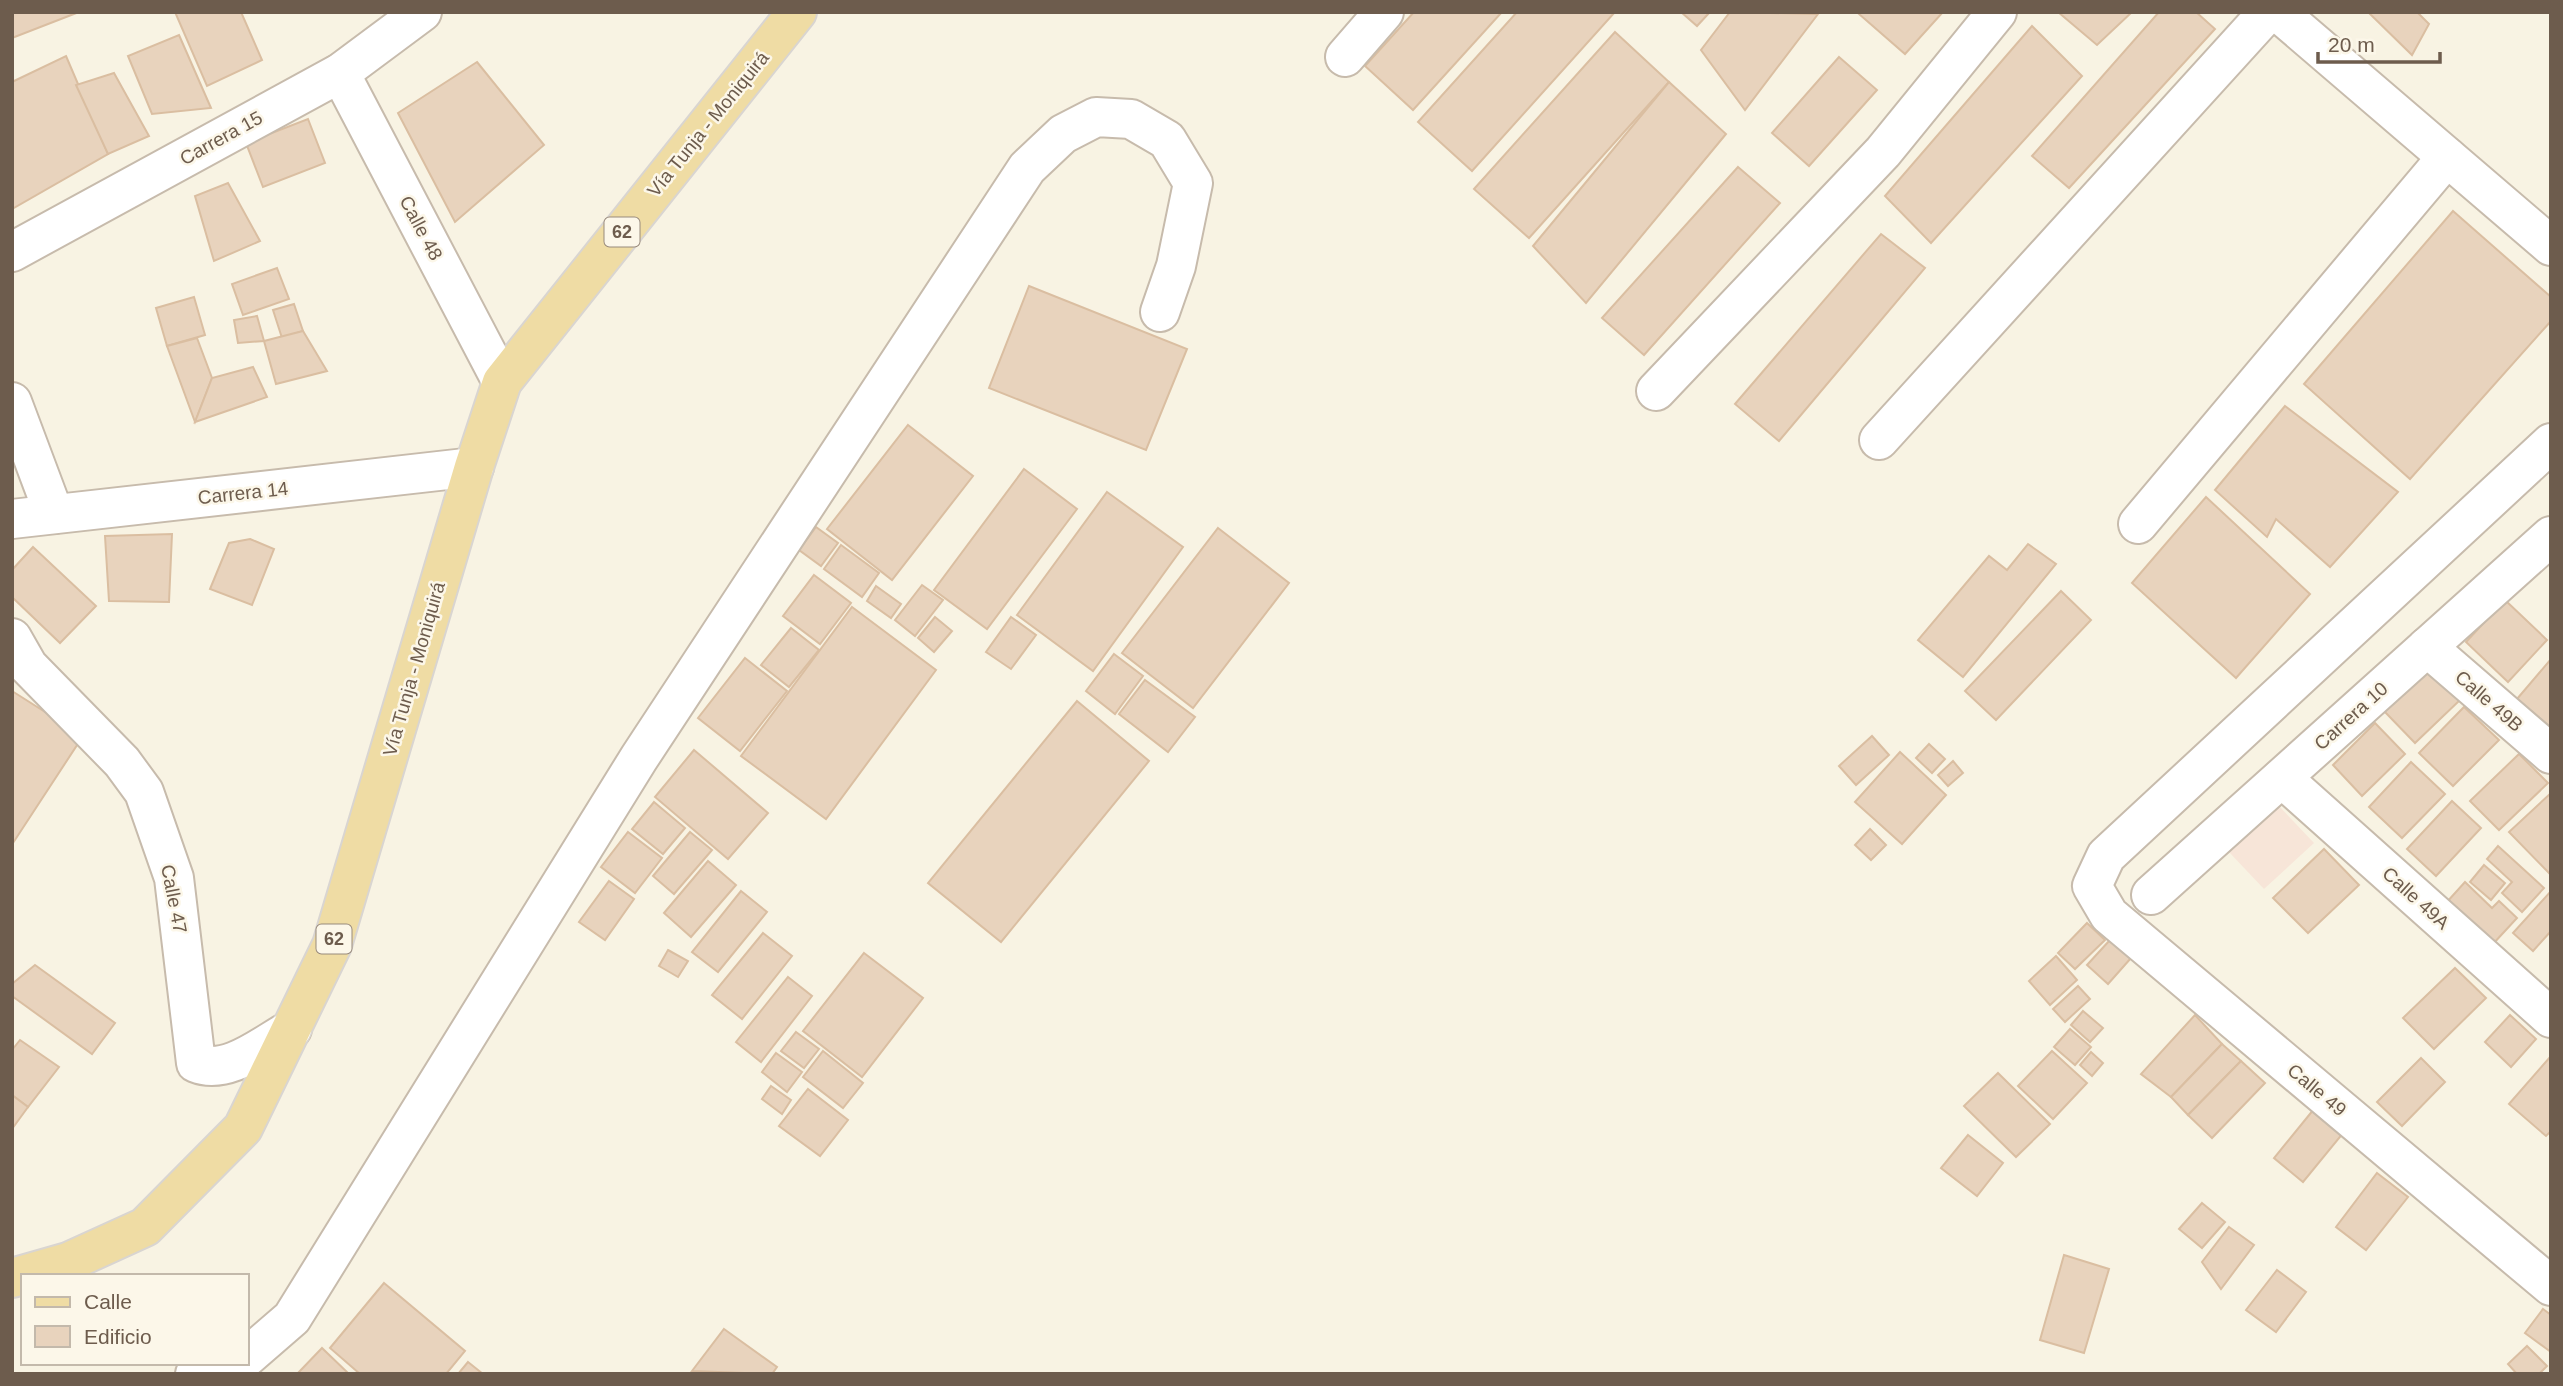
<svg xmlns="http://www.w3.org/2000/svg" width="2563" height="1386" font-family="Helvetica,sans-serif">
<style>
.commercial{fill:#f7e5d8}
.building{fill:#e8d3bd;stroke:#dabea1;stroke-width:2}
.lines{fill:none;stroke-linecap:round;stroke-linejoin:round}
.minor-casing{stroke:#c7bbac;stroke-width:42}
.primary-casing{stroke:#d9d5d1;stroke-width:42}
.minor{stroke:#fff;stroke-width:38}
.primary{stroke:#efdca4;stroke-width:38}
.labels{text-anchor:middle;dominant-baseline:central;stroke-width:5;stroke-linejoin:round;paint-order:stroke}
.shield{fill:#fcf7e9;stroke:#988a7c;stroke-width:2}
.shield-label{font-size:18px;font-weight:bold;fill:#6d5c4d}
.street-label{font-size:19px;fill:#6d5c4d;stroke:#fcf7e9}
</style>
<rect width="100%" height="100%" fill="#f8f3e3"/>
<path class="commercial" d="M2278,805L2314,843L2264,889L2228,851Z"/>
<g class="building">
<path d="M12,12H79L12,38Z"/>
<path d="M175,12H241L262,60L207,86Z"/>
<path d="M1414,12H1502L1413,110L1365,66Z"/>
<path d="M1517,12H1615L1472,171L1418,122Z"/>
<path d="M1681,12H1710L1697,26Z"/>
<path d="M1730,12L1818,14L1745,110L1701,50Z"/>
<path d="M1861,12H1943L1905,54L1859,14Z"/>
<path d="M2058,12H2132L2097,45Z"/>
<path d="M2159,12H2196L2215,29L2069,188L2032,156Z"/>
<path d="M2368,12H2417L2429,24L2412,55Z"/>
<path d="M2032,26L2082,76L1931,243L1885,196Z"/>
<path d="M1615,32L1669,82L1529,238L1474,189Z"/>
<path d="M179,35L211,108L152,114L128,56Z"/>
<path d="M66,56L108,154L12,209V82Z"/>
<path d="M1839,57L1877,90L1809,166L1772,133Z"/>
<path d="M477,62L544,145L455,222L398,113Z"/>
<path d="M114,73L149,136L108,154L76,85Z"/>
<path d="M1669,82L1726,134L1586,303L1533,246Z"/>
<path d="M308,119L325,163L263,187L246,143Z"/>
<path d="M1738,167L1780,203L1644,355L1602,318Z"/>
<path d="M228,183L260,241L214,261L195,196Z"/>
<path d="M2453,211L2551,297V321L2410,479L2304,384Z"/>
<path d="M1881,234L1925,268L1779,441L1735,404Z"/>
<path d="M277,268L289,299L243,315L232,284Z"/>
<path d="M1029,286L1187,349L1146,450L989,388Z"/>
<path d="M194,297L205,335L167,346L156,308Z"/>
<path d="M294,304L303,331L282,338L273,310Z"/>
<path d="M257,316L264,341L238,343L234,320Z"/>
<path d="M303,331L327,371L276,384L264,341Z"/>
<path d="M197,338L212,378L195,422L167,346Z"/>
<path d="M253,367L267,397L195,422L212,378Z"/>
<path d="M2285,406L2398,492L2330,567L2276,519L2267,537L2215,490Z"/>
<path d="M908,425L973,476L892,580L827,529Z"/>
<path d="M1024,469L1077,509L987,629L934,590Z"/>
<path d="M1107,492L1183,547L1093,671L1017,615Z"/>
<path d="M2206,497L2310,594L2236,678L2132,583Z"/>
<path d="M816,527L838,543L821,566L799,550Z"/>
<path d="M1218,528L1289,583L1193,708L1122,653Z"/>
<path d="M172,534L169,602L109,601L105,536Z"/>
<path d="M250,539L274,549L252,605L210,589L229,543Z"/>
<path d="M2028,544L2056,564L1963,677L1918,640L1989,556L2007,570Z"/>
<path d="M841,545L879,573L862,597L824,569Z"/>
<path d="M33,547L96,606L60,643L12,597V570Z"/>
<path d="M814,575L851,603L820,644L783,616Z"/>
<path d="M922,585L943,600L915,636L895,620Z"/>
<path d="M876,586L901,604L891,618L867,601Z"/>
<path d="M2061,591L2091,620L1996,720L1965,691Z"/>
<path d="M2505,600L2547,640L2508,682L2466,642Z"/>
<path d="M852,607L936,670L826,819L741,756Z"/>
<path d="M935,617L952,631L934,652L918,638Z"/>
<path d="M1011,617L1036,635L1011,669L986,652Z"/>
<path d="M791,628L819,650L789,687L761,665Z"/>
<path d="M1114,654L1143,676L1115,714L1086,691Z"/>
<path d="M745,658L787,691L740,751L698,718Z"/>
<path d="M2551,659V728L2517,699Z"/>
<path d="M2429,668L2460,700L2415,743L2384,711Z"/>
<path d="M1145,680L1195,717L1168,752L1119,714Z"/>
<path d="M12,691L83,736L13,843L12,842Z"/>
<path d="M1077,701L1149,761L1001,942L928,883Z"/>
<path d="M2464,707L2499,740L2453,786L2419,753Z"/>
<path d="M2375,723L2405,754L2362,796L2333,765Z"/>
<path d="M1872,736L1889,755L1856,785L1839,766Z"/>
<path d="M1929,744L1945,759L1932,773L1916,758Z"/>
<path d="M694,750L768,813L728,859L655,797Z"/>
<path d="M1900,752L1946,795L1902,844L1855,802Z"/>
<path d="M2519,754L2548,783L2499,830L2470,801Z"/>
<path d="M1953,761L1963,773L1948,786L1938,775Z"/>
<path d="M2411,762L2445,794L2402,838L2369,807Z"/>
<path d="M2551,793V871L2549,873L2509,832Z"/>
<path d="M2452,801L2481,828L2436,876L2407,849Z"/>
<path d="M654,802L685,828L663,854L632,829Z"/>
<path d="M1870,829L1886,845L1871,860L1855,845Z"/>
<path d="M628,832L662,858L635,893L601,867Z"/>
<path d="M690,832L712,850L674,894L653,876Z"/>
<path d="M2498,846L2544,888L2522,912L2502,893L2512,882L2487,859Z"/>
<path d="M2324,849L2359,885L2308,933L2273,898Z"/>
<path d="M708,861L736,885L691,937L664,913Z"/>
<path d="M2484,865L2505,883L2491,900L2470,882Z"/>
<path d="M609,881L634,899L605,940L579,922Z"/>
<path d="M2465,882L2492,908L2499,901L2517,918L2492,945L2446,903Z"/>
<path d="M741,891L767,912L718,972L692,952Z"/>
<path d="M2551,891V931L2533,951L2513,933Z"/>
<path d="M2087,923L2105,940L2075,969L2058,953Z"/>
<path d="M763,933L792,956L742,1019L712,995Z"/>
<path d="M2110,940L2131,958L2108,984L2087,965Z"/>
<path d="M668,950L688,961L678,977L659,966Z"/>
<path d="M864,953L923,998L862,1077L803,1031Z"/>
<path d="M2056,956L2077,980L2050,1005L2029,981Z"/>
<path d="M35,965L115,1023L92,1054L12,996V984Z"/>
<path d="M2455,968L2486,998L2434,1049L2403,1018Z"/>
<path d="M788,977L812,996L761,1062L736,1042Z"/>
<path d="M2078,986L2090,999L2065,1022L2053,1009Z"/>
<path d="M2083,1011L2103,1028L2090,1042L2071,1025Z"/>
<path d="M2195,1015L2222,1044L2171,1097L2141,1074Z"/>
<path d="M2510,1015L2536,1039L2511,1067L2485,1042Z"/>
<path d="M2070,1029L2091,1047L2075,1065L2054,1047Z"/>
<path d="M796,1032L819,1049L804,1068L781,1051Z"/>
<path d="M20,1040L59,1067L28,1107L12,1095V1050Z"/>
<path d="M2222,1044L2241,1061L2188,1115L2171,1097Z"/>
<path d="M823,1051L863,1083L843,1108L803,1077Z"/>
<path d="M2052,1051L2087,1083L2053,1119L2018,1086Z"/>
<path d="M2091,1052L2103,1063L2092,1076L2080,1065Z"/>
<path d="M776,1053L802,1072L787,1092L762,1072Z"/>
<path d="M2551,1056V1131L2546,1136L2509,1104Z"/>
<path d="M2421,1058L2445,1082L2402,1126L2377,1102Z"/>
<path d="M2241,1061L2265,1083L2212,1138L2188,1115Z"/>
<path d="M1998,1073L2050,1124L2016,1157L1964,1106Z"/>
<path d="M771,1086L791,1100L782,1114L762,1099Z"/>
<path d="M808,1089L848,1120L820,1156L779,1126Z"/>
<path d="M12,1095L28,1107L12,1129Z"/>
<path d="M2314,1109L2344,1132L2303,1182L2274,1158Z"/>
<path d="M1968,1135L2003,1163L1977,1196L1941,1168Z"/>
<path d="M2377,1173L2408,1197L2366,1250L2336,1227Z"/>
<path d="M2202,1203L2225,1222L2202,1248L2179,1229Z"/>
<path d="M2229,1227L2254,1245L2221,1289L2202,1262Z"/>
<path d="M2064,1255L2109,1269L2084,1353L2040,1340Z"/>
<path d="M2277,1270L2306,1292L2276,1332L2246,1310Z"/>
<path d="M384,1283L465,1351L446,1374H360L330,1348Z"/>
<path d="M2543,1309L2551,1315V1352L2525,1333Z"/>
<path d="M724,1329L777,1367L772,1374L692,1371Z"/>
<path d="M2527,1346L2547,1366L2539,1374H2517L2508,1364Z"/>
<path d="M322,1348L349,1374H297Z"/>
<path d="M468,1362L483,1374H458Z"/>
</g>
<g class="lines">
<g class="minor-casing">
<g id="minor">
<path d="M2278,12L2551,246"/>
<path d="M1345,57L1384,12"/>
<path d="M340,73L502,382"/>
<path d="M12,252L340,73L422,12"/>
<path d="M1656,391L1883,152L1997,12"/>
<path d="M12,402L54,514"/>
<path d="M1879,440L2268,12"/>
<path d="M2551,443L2106,856L2092,886L2109,915L2551,1286"/>
<path d="M12,519L474,467"/>
<path d="M2138,524L2447,157"/>
<path d="M12,638L28,666L122,762L144,792L174,878L196,1063C228,1076 264,1044 292,1029"/>
<path d="M2427,647L2551,754"/>
<path d="M2282,778L2551,1018"/>
<path d="M2151,895L2551,536"/>
<path d="M247,1357L292,1318L639,758L1027,168L1063,134L1096,117L1131,119L1167,140L1193,183L1176,266L1160,312"/>
<path d="M195,1374L232,1363"/>
</g>
</g>
<g class="primary-casing">
<path id="primary" d="M12,1278L68,1262L145,1227L243,1128L332,945L474,467L502,382L797,12"/>
</g>
<use href="#minor" class="minor"/>
<use href="#primary" class="primary"/>
</g>
<g class="labels">
<g class="shield">
<rect x="604.5" y="217.5" width="35" height="29" rx="5"/>
<rect x="316.5" y="924.5" width="35" height="29" rx="5"/>
</g>
<g class="shield-label">
<text x="622" y="232">62</text>
<text x="334" y="939">62</text>
</g>
<g class="street-label">
<text transform="translate(708 124) rotate(-51)">Vía Tunja - Moniquirá</text>
<text transform="translate(221 138) rotate(-29)">Carrera 15</text>
<text transform="translate(421 228) rotate(62)">Calle 48</text>
<text transform="translate(243 493) rotate(-6)">Carrera 14</text>
<text transform="translate(414 669) rotate(-74)">Vía Tunja - Moniquirá</text>
<text transform="translate(2489 701) rotate(41)">Calle 49B</text>
<text transform="translate(2351 716) rotate(-42)">Carrera 10</text>
<text transform="translate(2416 898) rotate(42)">Calle 49A</text>
<text transform="translate(174 899) rotate(79)">Calle 47</text>
<text transform="translate(2317 1090) rotate(40)">Calle 49</text>
</g>
</g>
<rect width="2563" height="1386" fill="none" stroke="#6d5c4d" stroke-width="28"/>
<rect x="21" y="1274" width="228" height="91" fill="#fcf7e9" stroke="#c3b9ab" stroke-width="2"/>
<rect x="35" y="1297" width="35" height="10" fill="#efdca4" stroke="#c3b9ab" stroke-width="2"/>
<text x="84" y="1309" font-size="21" fill="#6d5c4d">Calle</text>
<rect x="35" y="1326" width="35" height="21" fill="#e8d3bd" stroke="#c3b9ab" stroke-width="2"/>
<text x="84" y="1344" font-size="21" fill="#6d5c4d">Edificio</text>
<path d="M2318 52v10h122v-10" fill="none" stroke="#6d5c4d" stroke-width="3.5"/>
<text x="2328" y="52" font-size="21" fill="#6d5c4d" stroke="#fcf7e9" stroke-width="5" paint-order="stroke">20 m</text>
</svg>
